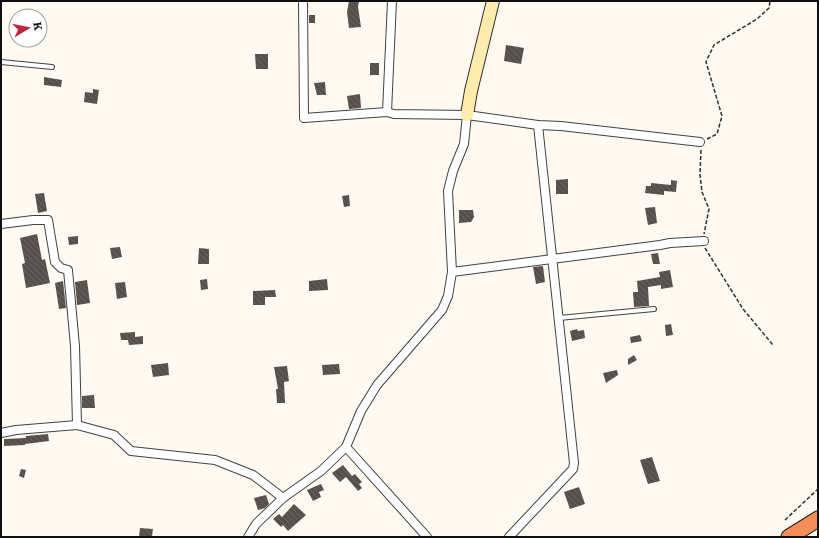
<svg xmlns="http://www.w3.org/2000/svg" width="819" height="538" font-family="'IBM Plex Serif',serif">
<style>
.building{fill:url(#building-back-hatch)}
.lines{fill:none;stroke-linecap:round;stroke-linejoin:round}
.lane-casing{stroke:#424242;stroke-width:6}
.street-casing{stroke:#424242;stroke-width:10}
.secondary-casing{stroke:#313131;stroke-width:14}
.highway-casing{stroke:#202020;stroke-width:17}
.path{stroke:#313131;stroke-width:1.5;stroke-dasharray:4 2;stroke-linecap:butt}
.lane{stroke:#fff;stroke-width:4}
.street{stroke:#fff;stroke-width:8}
.secondary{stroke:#ffecac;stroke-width:12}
.highway{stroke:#f48e59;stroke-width:15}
</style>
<defs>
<pattern id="building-back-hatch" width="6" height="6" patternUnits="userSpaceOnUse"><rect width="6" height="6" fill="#584e4b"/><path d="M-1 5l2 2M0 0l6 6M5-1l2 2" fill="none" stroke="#6b6361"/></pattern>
</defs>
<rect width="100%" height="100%" fill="#fffaf1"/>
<g class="building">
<path d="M349,1H359L358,7L361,27L349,28L347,12Z"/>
<rect x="309" y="15" width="6" height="8"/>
<path d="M506,45L524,48L521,64L504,61Z"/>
<path d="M255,54H268V69H256Z"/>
<rect x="370" y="63" width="9" height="12"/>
<path d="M44,77L62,80L61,87L44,85Z"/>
<path d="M325,82L326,95H317L314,83Z"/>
<path d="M93,89L99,90L97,104L84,102L85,92L93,93Z"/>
<path d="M360,94L361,108L349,109L347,96Z"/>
<path d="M568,179V194H556V180Z"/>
<path d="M671,180L677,181L676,192L664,191V195L645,193L646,186H651V183L671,185Z"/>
<path d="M44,193L47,211L38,213L35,194Z"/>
<path d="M349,195L350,206L344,207L342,196Z"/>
<path d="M655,207L657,223L648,225L645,208Z"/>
<path d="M459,210H473L474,217L471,222L459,223Z"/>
<path d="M37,234L42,260L45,259L50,283L26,288L22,264L25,263L20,238Z"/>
<path d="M78,236V244L69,245L68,237Z"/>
<path d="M120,247L122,257L112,259L110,248Z"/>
<path d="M199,248L209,249V264H198Z"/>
<path d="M658,253L660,264H653L651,254Z"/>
<path d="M543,266L545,282L536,284L533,267Z"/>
<path d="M670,270L673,287L661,289V285L648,287L649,306L634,307L633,292H638L637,281L660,277L659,272Z"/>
<path d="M207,279L208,289L201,290L200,280Z"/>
<path d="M327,279L328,290L309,291V281Z"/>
<path d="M87,280L90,303L77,305L75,282Z"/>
<path d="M63,281L66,308L59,309L55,283Z"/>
<path d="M125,282L127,297L117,299L115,283Z"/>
<path d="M275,290L276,297H265V305H253V291Z"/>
<path d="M671,324L673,335L666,336L665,325Z"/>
<path d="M577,329L578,331L584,330L585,338L572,341L570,331Z"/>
<path d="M135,332V337L143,336V344L129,345L128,340H121L120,333Z"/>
<path d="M640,335L642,341L631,343L630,337Z"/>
<path d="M634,355L637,360L628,365V359Z"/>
<path d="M168,363L169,375L153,377L151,365Z"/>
<path d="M339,364L340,374L323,375L322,365Z"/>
<path d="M287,366L289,381L284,382L285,403H277L276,389H278L274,367Z"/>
<path d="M617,370L618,375L606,383L603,373Z"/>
<path d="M94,395L95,408H82V396Z"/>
<path d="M48,434L49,441L25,444V445L4,446V439L26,438V436Z"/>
<path d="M652,457L660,481L648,484L640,460Z"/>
<path d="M343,465L352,476L355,474L362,482L359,484L362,488L358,491L346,477L340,482L332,473Z"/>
<path d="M21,469L26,470L24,478L19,476Z"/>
<path d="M321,484L324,490L319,492L321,497L313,501L307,490Z"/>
<path d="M579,487L585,504L570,509L564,492Z"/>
<path d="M266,495L269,504L265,508L258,510L254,498Z"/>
<path d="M294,504L306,515L288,531L283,525L281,527L273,519L279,514L282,517Z"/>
<path d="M140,528L153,529L152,536L139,537Z"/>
</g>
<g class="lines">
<g class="lane-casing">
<g id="lane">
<path d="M1,62L52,67"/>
<path d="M559,318L654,309"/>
</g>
</g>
<g class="street-casing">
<g id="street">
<path d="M387,112L392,1"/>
<path d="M467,115L538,125L561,126L700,142"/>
<path d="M1,224L33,220H48L55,262L61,268L68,270L75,346L77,425"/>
<path d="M452,272L660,245L670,243L704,241"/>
<path d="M1,433L16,430L77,425L114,435L131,451L215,460L253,475L283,498"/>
<path d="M346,447L427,537"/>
<path d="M248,537L256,524L283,498L321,471L346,447L361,411L377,385L442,310L448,296L452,272L448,191L453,171L464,144L467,115L394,114L387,112L304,118L303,1"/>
<path d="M509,537L573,469L574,463L538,125"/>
</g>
</g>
<g class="secondary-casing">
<path id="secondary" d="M467,115L471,91L493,1"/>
</g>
<g class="highway-casing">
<path id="highway" d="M789,537L818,519"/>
</g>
<g class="path">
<path d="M707,139L717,134L722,116L706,62L714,45L757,19L769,8L770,1"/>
<path d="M701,150L700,175L702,192L709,209L704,234"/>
<path d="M705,248L743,309L773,345"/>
<path d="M785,520L818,489"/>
</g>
<use href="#lane" class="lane"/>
<use href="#street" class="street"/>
<use href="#secondary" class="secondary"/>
<use href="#highway" class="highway"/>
</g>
<rect width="819" height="538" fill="none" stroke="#0f0f0f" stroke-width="4"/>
<g transform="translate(28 28) rotate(80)"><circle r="19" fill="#ffffff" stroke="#9f9f9f"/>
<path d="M0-3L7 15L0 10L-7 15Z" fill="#c0263f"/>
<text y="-6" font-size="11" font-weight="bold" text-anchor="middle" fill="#0f0f0f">K</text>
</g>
</svg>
